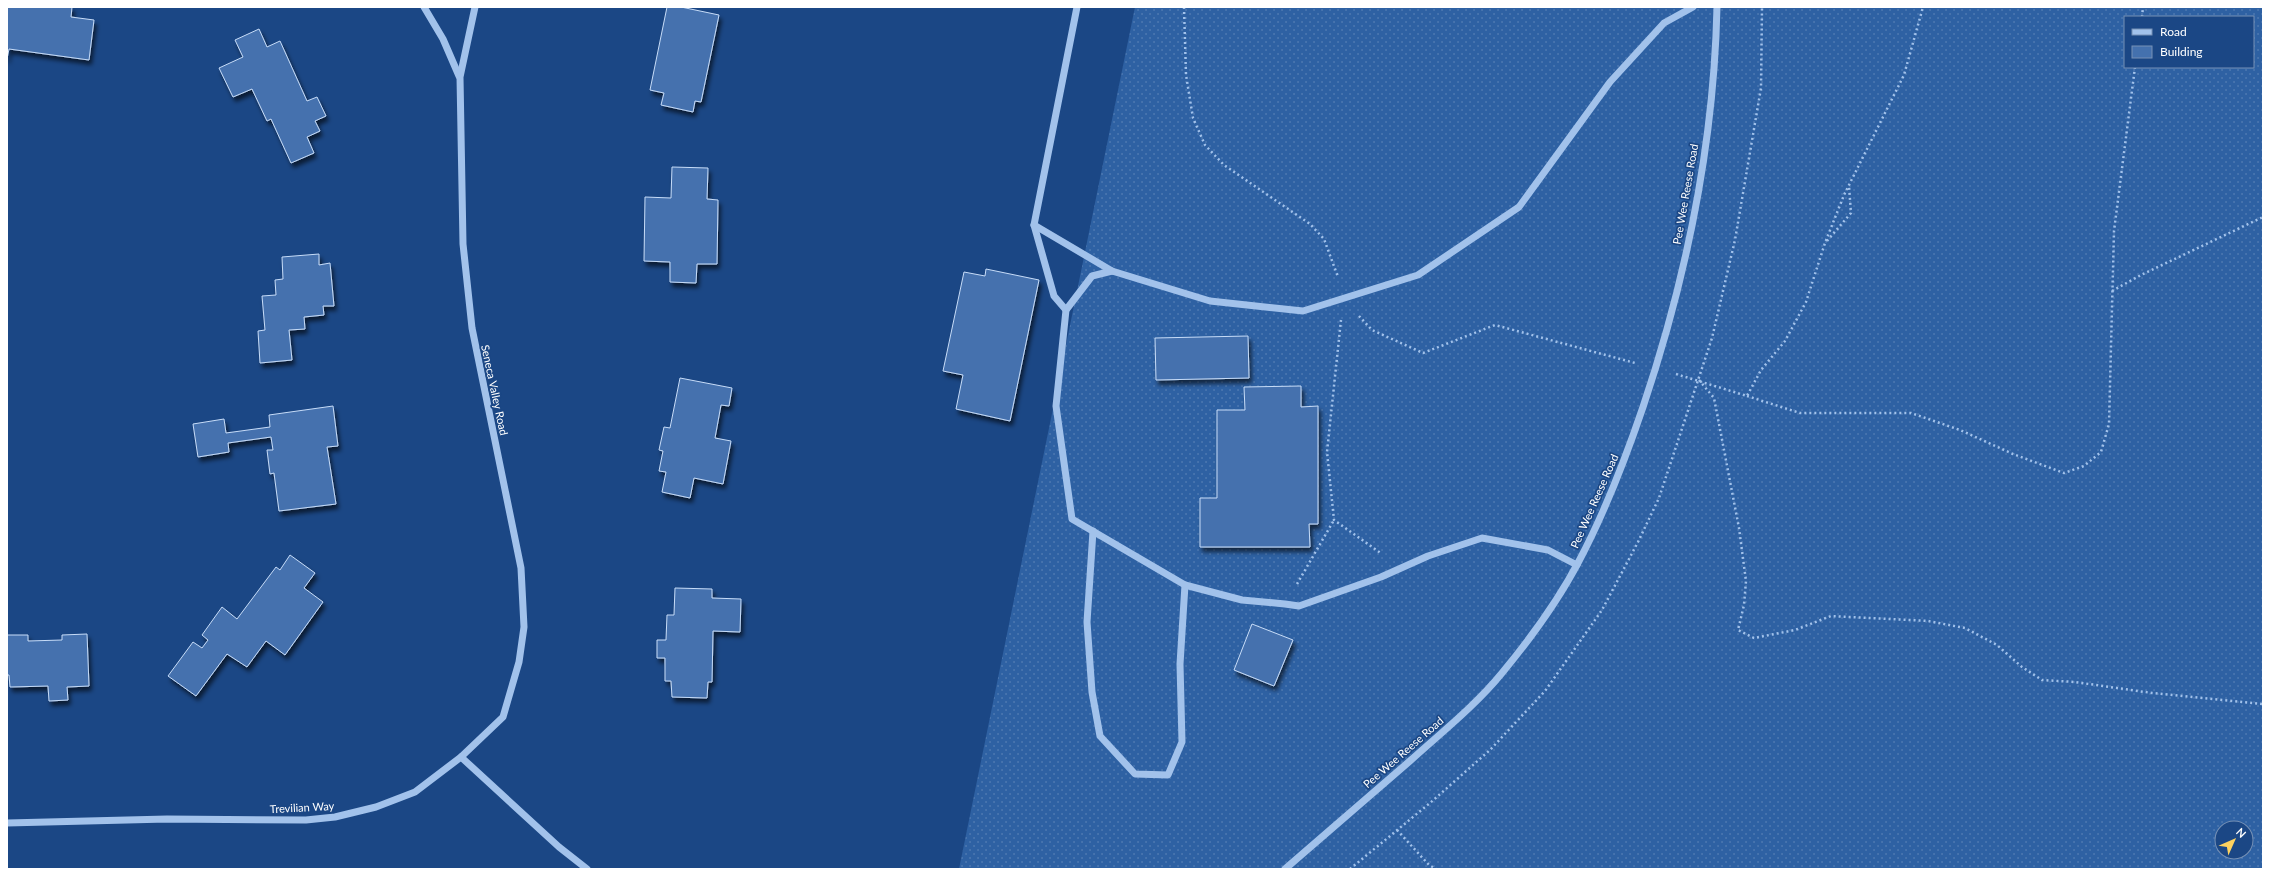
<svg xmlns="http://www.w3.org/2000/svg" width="2270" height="876" font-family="Lato,sans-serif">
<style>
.grass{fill:url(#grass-dots);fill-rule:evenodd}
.building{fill:#4471ae;stroke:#c7dcf8;filter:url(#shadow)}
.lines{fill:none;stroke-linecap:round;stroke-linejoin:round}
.path{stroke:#a2c2eb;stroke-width:2.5;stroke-dasharray:2 3;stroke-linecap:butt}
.minor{stroke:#a2c2eb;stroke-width:7}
.labels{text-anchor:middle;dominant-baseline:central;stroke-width:3.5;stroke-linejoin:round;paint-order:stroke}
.street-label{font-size:11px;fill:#fff;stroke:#1b4785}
</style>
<defs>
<pattern id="grass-dots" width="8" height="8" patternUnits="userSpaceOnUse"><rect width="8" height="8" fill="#2e61a3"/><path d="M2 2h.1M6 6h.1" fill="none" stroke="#4d79b1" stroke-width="1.8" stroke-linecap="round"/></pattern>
<filter id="shadow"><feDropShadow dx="2.5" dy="4.5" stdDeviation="2" flood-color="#0009"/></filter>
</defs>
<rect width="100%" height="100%" fill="#1b4785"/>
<path class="grass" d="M1135,7H2263V869H959ZM2125,17H2253V67H2125ZM2222,828H2246V852H2222Z"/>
<g class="building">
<path d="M7,7H72L71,17L94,20L89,60L9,49L7,59Z"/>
<path d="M667,7H681L719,15L701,102L695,101L693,112L661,105L664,93L650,90Z"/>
<path d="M259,29L267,47L280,41L307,101L317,97L326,116L315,121L320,131L307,137L314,153L291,163L271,119L267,121L252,89L233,97L219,68L243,57L235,40Z"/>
<path d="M672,167L708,168L707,199L718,200L717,264H697L696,283L670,282V262L644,261L645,197L671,198Z"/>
<path d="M319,254V265L330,263L334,306H323L324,315L304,317L305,329L289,330L292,360L260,363L258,331L265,330L262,296L276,295L275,280L283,279L282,257Z"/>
<path d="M986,269L1039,280L1010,421L956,409L963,375L943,371L964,272L985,276Z"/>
<path d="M1248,336L1249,378L1156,380L1155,338Z"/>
<path d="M680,378L732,388L729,406L721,405L715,438L731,441L723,484L694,478L690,498L662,492L666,472L659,471L663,451L659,450L664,427L670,428Z"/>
<path d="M1301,386V407L1318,406V524H1309L1310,547H1200V498H1217V410H1245L1244,387Z"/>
<path d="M333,406L338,446L327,447L336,504L279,511L274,473L270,474L267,450H273L271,437L228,443L229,452L198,457L193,424L224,419L226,433L270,427L269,415Z"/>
<path d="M290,555L315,573L304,588L323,602L285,655L266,641L247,667L227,654L196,696L168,676L193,642L202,648L208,640L202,635L222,607L237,619L276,567L280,570Z"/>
<path d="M675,588L712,589V598L741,599L740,632L713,631L712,682H708L707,698L672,697L671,681H665V658H657V640H666L667,615H674Z"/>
<path d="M1252,624L1293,640L1274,686L1234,670Z"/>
<path d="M87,634L89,686L67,687L68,700L49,701L48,686L10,687L9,675H7V635H28V641L62,640V635Z"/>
</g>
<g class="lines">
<g class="path">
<path d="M1184,7L1186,75L1193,118L1205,145L1224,165L1310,224L1324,239L1338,277"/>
<path d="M2142,17L2143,7"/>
<path d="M1827,241L1851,213L1849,186"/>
<path d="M2112,291L2141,275L2263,217"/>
<path d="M1359,316L1372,330L1423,353L1495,325L1635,363"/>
<path d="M1341,320L1327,452L1334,520L1382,554"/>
<path d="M1676,374L1747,396L1761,370L1785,341L1806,302L1825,243L1844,195L1904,75L1923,7"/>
<path d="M1699,380L1714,398L1739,528L1746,581L1744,605L1738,630L1754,638L1795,630L1831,616L1928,621L1965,628L1997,645L2022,667L2042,680L2075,682L2152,693L2263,704"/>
<path d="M1747,396L1800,413H1911L1960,430L2013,454L2064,473L2084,466L2101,452L2109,424L2114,231L2135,67"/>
<path d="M1297,584L1334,520"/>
<path d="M1397,830L1429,865L1436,869"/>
<path d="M1350,869L1430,803L1490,750L1545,691L1602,610L1638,542L1659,498L1712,338L1735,240L1761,88L1762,7"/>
</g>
<g class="minor">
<path d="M424,7L443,39L459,76"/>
<path d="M1034,225L1112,271"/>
<path d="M1066,310L1054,296L1034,225L1077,7"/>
<path d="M1093,531L1087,622L1092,692L1100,736L1135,774L1168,775L1182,742L1180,664L1185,585"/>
<path d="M1577,565L1548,550L1482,538L1428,556L1381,577L1299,606L1285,604L1242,600L1185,585L1072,519L1056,406L1066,310L1092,276L1112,271L1210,301L1303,311L1418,275L1519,207L1610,82L1664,23L1693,7"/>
<path d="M461,757L559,847L587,869"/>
<path d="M7,823L167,819L306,820L335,817L376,807L415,792L461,757L503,717L519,662L524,627L521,568L472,328L463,244L460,77L475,7"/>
<path d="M1285,869C1327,833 1369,796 1411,760C1442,732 1476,705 1502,673C1531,638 1558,601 1579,561C1605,512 1625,460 1643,407C1686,279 1714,143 1717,7"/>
</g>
</g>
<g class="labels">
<g class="street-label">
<text transform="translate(1685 194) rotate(-80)">Pee Wee Reese Road</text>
<text transform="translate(495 390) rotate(78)">Seneca Valley Road</text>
<text transform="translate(1594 501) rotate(-66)">Pee Wee Reese Road</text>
<text transform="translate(1403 752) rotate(-41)">Pee Wee Reese Road</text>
<text transform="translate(302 807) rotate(-3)">Trevilian Way</text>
</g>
</g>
<rect width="2270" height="876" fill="none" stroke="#ffffff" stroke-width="16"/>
<rect x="2124" y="16" width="130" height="52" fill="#1b4785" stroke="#7691b6"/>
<rect x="2132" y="29" width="20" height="6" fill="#a2c2eb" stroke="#7691b6"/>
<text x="2160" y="36" font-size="12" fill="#ffffff">Road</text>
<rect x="2132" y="46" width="20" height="12" fill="#4471ae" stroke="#7691b6"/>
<text x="2160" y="56" font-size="12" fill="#ffffff">Building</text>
<g transform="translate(2234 840) rotate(45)"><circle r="19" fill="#1b4785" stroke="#7691b6"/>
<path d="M0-3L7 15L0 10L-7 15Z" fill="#fdd25f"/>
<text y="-6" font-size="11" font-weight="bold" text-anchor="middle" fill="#ffffff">N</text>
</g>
</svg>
